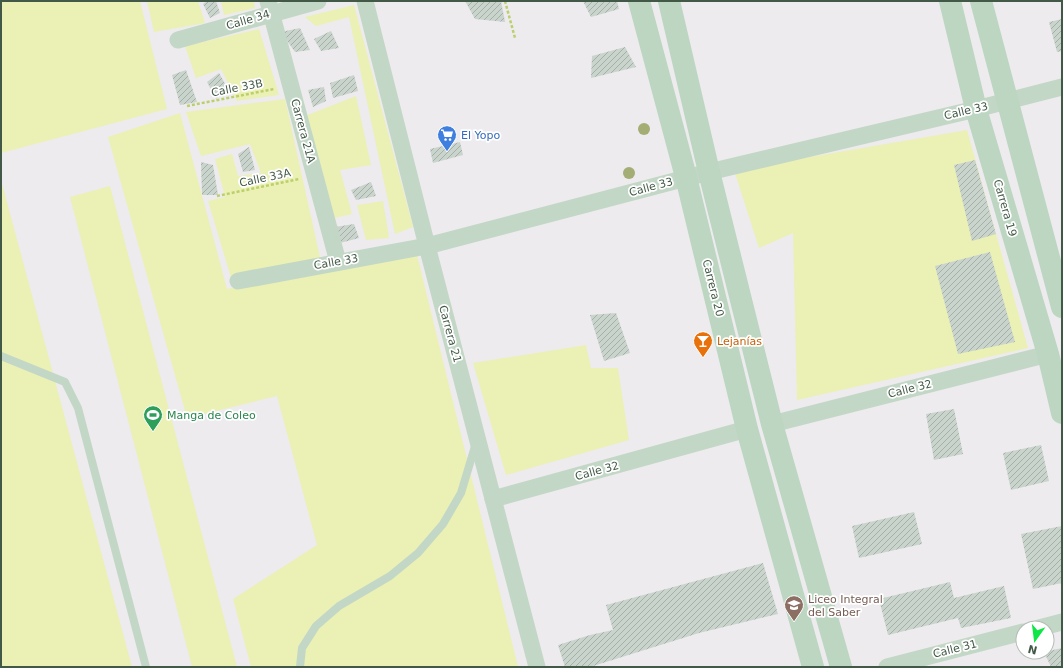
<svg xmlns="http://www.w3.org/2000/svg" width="1063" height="668" font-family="'DejaVu Sans',sans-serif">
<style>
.grass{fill:#ebf0b5}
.building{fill:url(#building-hatch)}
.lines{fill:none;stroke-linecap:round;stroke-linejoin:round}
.path{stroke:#bbd06b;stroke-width:2.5;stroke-dasharray:3 2;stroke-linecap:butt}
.service{stroke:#c3d7c6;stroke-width:8}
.minor{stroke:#c3d7c6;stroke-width:17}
.secondary{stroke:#bcd6c2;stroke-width:22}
.tree{fill:#a4ae74}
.labels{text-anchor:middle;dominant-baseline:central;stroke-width:3.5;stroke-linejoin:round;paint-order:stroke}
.street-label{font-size:11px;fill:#435947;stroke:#fff}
.shop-label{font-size:11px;fill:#366cbe;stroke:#fff;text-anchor:start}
.food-label{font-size:11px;fill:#c56008;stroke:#fff;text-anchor:start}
.leisure-label{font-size:11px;fill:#27864d;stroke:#fff;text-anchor:start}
.education-label{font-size:11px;fill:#785e54;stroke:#fff;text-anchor:start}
</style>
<defs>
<pattern id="building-hatch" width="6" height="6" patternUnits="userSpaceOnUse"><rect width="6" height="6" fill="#c9d4cd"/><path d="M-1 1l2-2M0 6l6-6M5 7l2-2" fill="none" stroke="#a5afa8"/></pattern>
</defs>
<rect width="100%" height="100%" fill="#edebee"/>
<g class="grass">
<path d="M1,1H140L167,109L1,153Z"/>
<path d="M147,1H198L205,23L154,32Z"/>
<path d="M221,1H254L255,8L224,15Z"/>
<path d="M354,5L413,227L395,234L349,17L316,26L305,17Z"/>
<path d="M259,29L279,95L237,101L221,69L196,78L185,46Z"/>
<path d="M356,96L371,165L340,170L352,214L334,218L305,116Z"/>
<path d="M285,99L321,262L232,281L208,201L225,197L215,159L232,154L238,176L261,173L250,144L201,156L186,112Z"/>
<path d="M180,113L227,289L417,255L518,667H251L233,599L317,545L277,396L187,418L108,137Z"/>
<path d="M967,130L1028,348L797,400L793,233L759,248L734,170Z"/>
<path d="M1,180L132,667H1Z"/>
<path d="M110,186L237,667H192L70,197Z"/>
<path d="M383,201L389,238L366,240L357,205Z"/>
<path d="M586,345L591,368H618L629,440L506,475L473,363Z"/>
</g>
<g class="building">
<path d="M207,1H216L220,13L210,18L203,4Z"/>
<path d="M465,1H501L505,22L475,19Z"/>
<path d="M583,1H617L619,9L591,17Z"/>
<path d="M1062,19V51L1057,52L1049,22Z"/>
<path d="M300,28L310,50L295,52L281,32Z"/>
<path d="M331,31L339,48L321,51L314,39Z"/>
<path d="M625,47L636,67L591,78L592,56Z"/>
<path d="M186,70L197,102L180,105L172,75Z"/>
<path d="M219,73L228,89L216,99L207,82Z"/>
<path d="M354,75L358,91L333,98L330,83Z"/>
<path d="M324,87L326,101L313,107L308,90Z"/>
<path d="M460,142L463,155L433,163L430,149Z"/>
<path d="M249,147L255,170L243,172L238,154Z"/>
<path d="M975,160L996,234L972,241L954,165Z"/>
<path d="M201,162L213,165L218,195H202Z"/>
<path d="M371,182L376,196L356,200L351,190Z"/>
<path d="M354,224L359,238L340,243L335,227Z"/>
<path d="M990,252L1015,342L958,354L935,266Z"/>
<path d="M616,313L630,353L604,361L590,315Z"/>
<path d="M954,409L963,454L934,460L926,414Z"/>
<path d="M1041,445L1049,481L1011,490L1003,453Z"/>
<path d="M914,512L922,544L859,558L852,526Z"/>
<path d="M1062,526V583L1033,589L1021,534Z"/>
<path d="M763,563L778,614L699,633L590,667H565L558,645L590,635L613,630L606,605Z"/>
<path d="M950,582L954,598L1004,586L1011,618L961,628L958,618L888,635L879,599Z"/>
<path d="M1062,648V667H1051L1044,652Z"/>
</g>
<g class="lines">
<g class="path">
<path d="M505,1L515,38"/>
<path d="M187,106L274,89"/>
<path d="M217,196L299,179"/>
</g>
<g class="service">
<path d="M1,356L65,382L78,408L146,667"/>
<path d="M300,667L302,648L316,626L339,606L390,576L418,553L443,524L461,493L476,443"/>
</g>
<g class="minor">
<path d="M268,1L338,262"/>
<path d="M365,1L427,246L537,667"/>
<path d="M178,40L318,1"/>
<path d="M238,281L427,246L709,172L976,109L1062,87"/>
<path d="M772,424L1048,354"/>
<path d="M493,499L747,429"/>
<path d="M1039,628L1062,622"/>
<path d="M887,667L1023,632"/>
</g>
<g class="secondary">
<path d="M639,1L686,177L747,429L813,667"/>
<path d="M669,1L709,172L772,424L841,667"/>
<path d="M950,1L976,109L1048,354L1062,413"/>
<path d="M981,1L1062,307"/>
</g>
</g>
<g class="tree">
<circle cx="644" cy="129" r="6"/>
<circle cx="629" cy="173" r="6"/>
</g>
<defs>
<g id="supermarket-pin" transform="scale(1)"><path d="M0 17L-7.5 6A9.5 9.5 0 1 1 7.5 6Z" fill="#3f7fe0" stroke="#fff"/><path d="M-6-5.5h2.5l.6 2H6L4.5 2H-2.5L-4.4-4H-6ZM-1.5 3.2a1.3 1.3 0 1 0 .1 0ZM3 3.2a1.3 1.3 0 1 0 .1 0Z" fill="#fff"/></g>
<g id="bar-pin" transform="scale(1)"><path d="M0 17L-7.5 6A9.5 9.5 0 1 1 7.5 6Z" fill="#e8710a" stroke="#fff"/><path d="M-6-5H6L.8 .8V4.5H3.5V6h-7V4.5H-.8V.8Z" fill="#fff"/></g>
<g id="stadium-pin" transform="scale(1)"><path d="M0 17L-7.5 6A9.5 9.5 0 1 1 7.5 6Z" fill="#2e9e5b" stroke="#fff"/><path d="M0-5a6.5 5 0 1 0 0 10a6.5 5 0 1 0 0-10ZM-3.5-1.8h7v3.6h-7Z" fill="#fff"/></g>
<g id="school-pin" transform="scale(1)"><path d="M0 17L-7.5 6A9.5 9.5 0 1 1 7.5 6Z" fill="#8d6e63" stroke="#fff"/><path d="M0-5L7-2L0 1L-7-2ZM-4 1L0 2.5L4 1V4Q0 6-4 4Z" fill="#fff"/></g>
</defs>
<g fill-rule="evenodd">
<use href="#supermarket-pin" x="447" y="135"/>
<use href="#bar-pin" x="703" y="341"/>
<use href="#stadium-pin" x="153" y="415"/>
<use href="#school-pin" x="794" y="605"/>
</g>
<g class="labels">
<g class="street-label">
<text transform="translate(248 20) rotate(-16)">Calle 34</text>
<text transform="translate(237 88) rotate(-11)">Calle 33B</text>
<text transform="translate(966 111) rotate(-13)">Calle 33</text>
<text transform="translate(303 131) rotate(75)">Carrera 21A</text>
<text transform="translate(265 178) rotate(-12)">Calle 33A</text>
<text transform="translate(651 187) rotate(-15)">Calle 33</text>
<text transform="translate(1005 208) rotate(74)">Carrera 19</text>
<text transform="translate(336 262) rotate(-10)">Calle 33</text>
<text transform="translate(713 288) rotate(76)">Carrera 20</text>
<text transform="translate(450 334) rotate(75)">Carrera 21</text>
<text transform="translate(910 389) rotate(-14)">Calle 32</text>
<text transform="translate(597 471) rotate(-15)">Calle 32</text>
<text transform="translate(955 649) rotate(-14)">Calle 31</text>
</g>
<g class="shop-label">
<text x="461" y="135">El Yopo</text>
</g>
<g class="food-label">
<text x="717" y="341">Lejanías</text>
</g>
<g class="leisure-label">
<text x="167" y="415">Manga de Coleo</text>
</g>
<g class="education-label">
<text x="808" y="599">Liceo Integral<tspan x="808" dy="13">del Saber</tspan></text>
</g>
</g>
<rect width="1063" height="668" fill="none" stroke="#435947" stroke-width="4"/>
<g transform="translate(1035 640) rotate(194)"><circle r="19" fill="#ffffff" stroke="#b4bdb5"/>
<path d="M0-3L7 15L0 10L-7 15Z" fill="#0ee546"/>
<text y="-6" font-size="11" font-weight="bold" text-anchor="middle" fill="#435947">N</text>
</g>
</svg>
